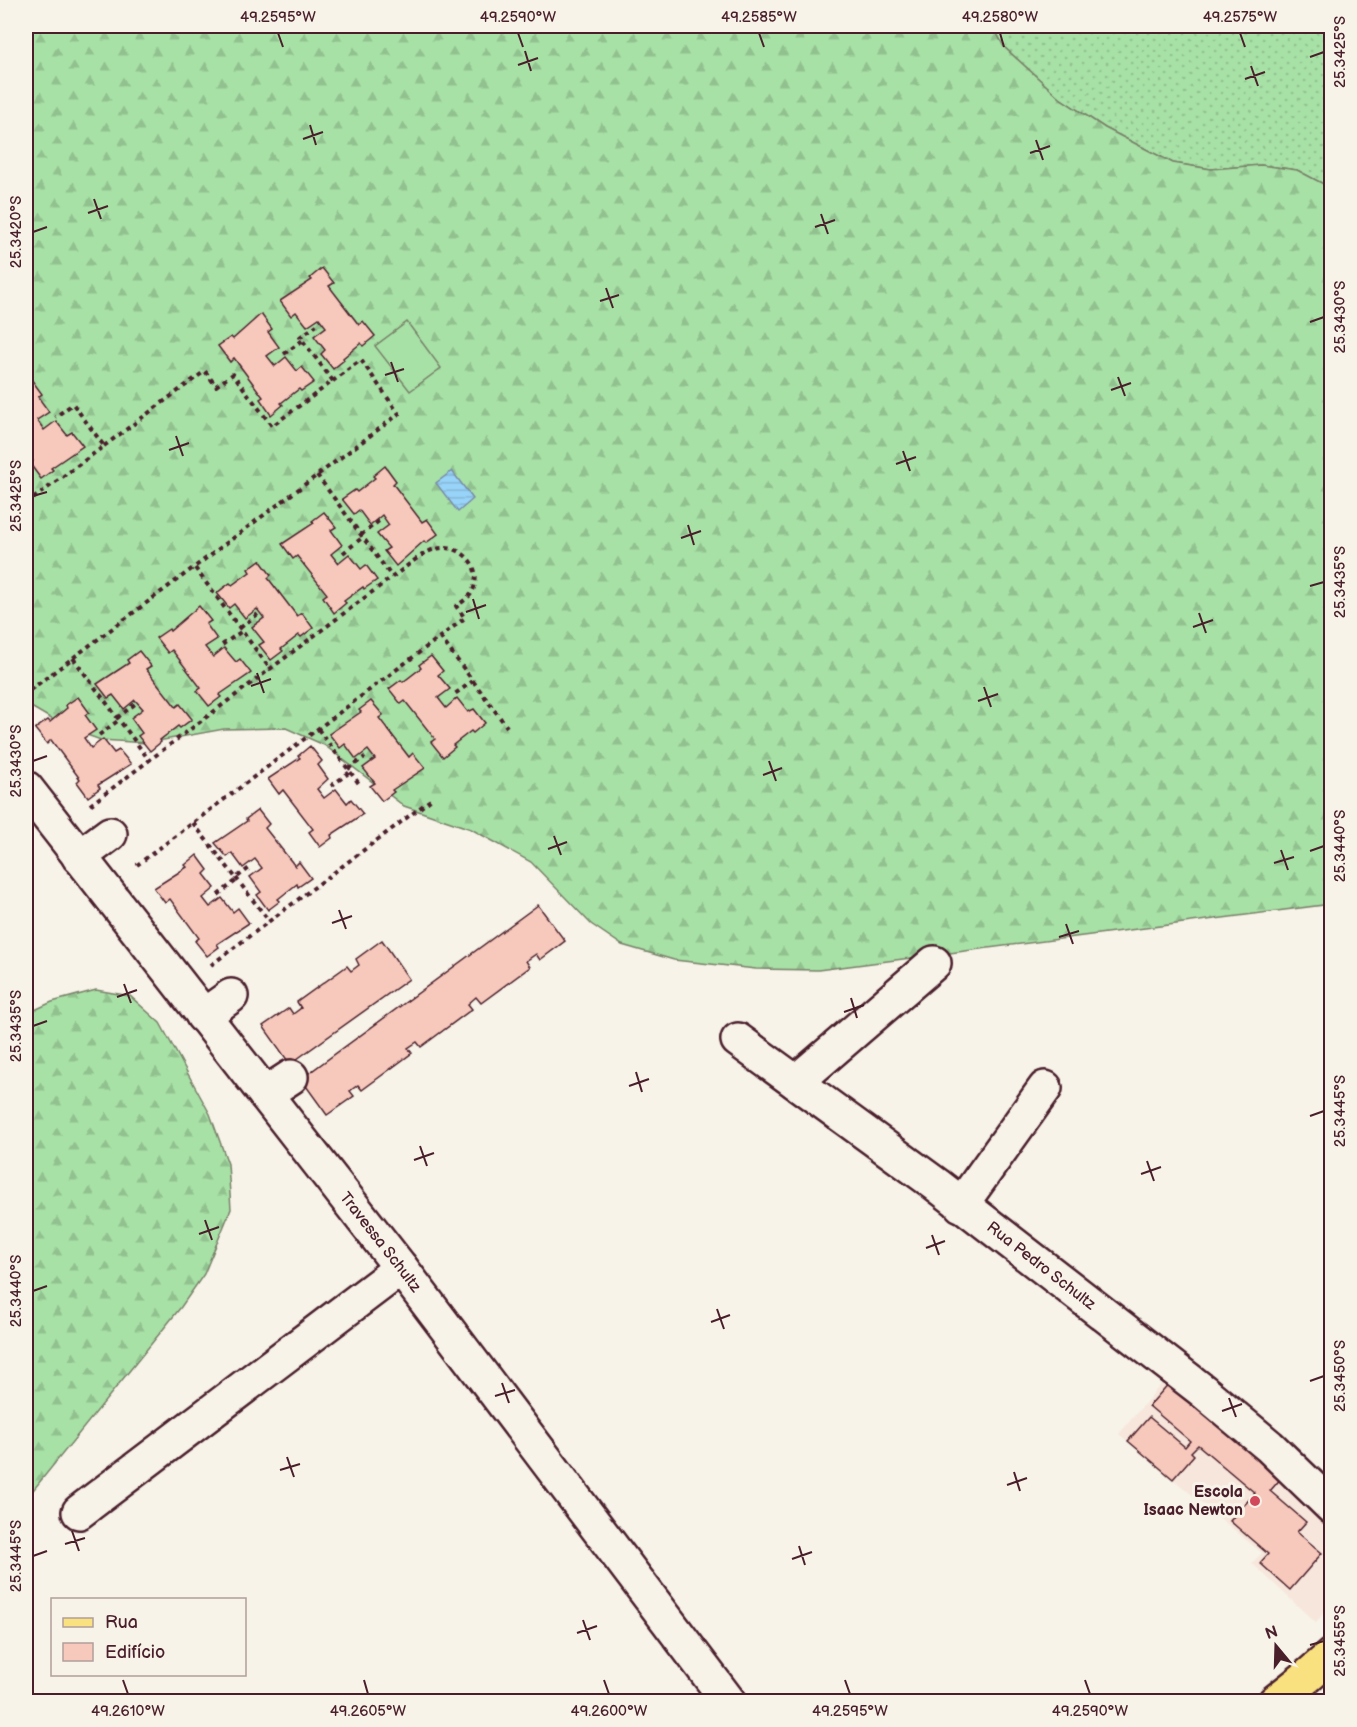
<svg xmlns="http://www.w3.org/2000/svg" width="1357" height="1727" font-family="'Balsamiq Sans',sans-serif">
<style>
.built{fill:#f7e6db}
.grass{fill:url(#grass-dots);stroke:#788068;stroke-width:1.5}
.forest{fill:url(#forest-firs);stroke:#788068;stroke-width:1.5}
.garden{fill:#a7e1a6;stroke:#788068;stroke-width:1.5}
.water{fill:url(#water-rules);stroke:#798ca7;stroke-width:1.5}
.building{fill:#f7c9bc;stroke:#4a1f2b;stroke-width:1.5}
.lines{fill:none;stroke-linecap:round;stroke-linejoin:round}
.minor-casing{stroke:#4a1f2b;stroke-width:38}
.major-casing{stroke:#4a1f2b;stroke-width:38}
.path{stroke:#4a1f2b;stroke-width:4;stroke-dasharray:4.5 4.5;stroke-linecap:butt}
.minor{stroke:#f7f3e8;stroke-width:33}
.major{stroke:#fae180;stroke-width:33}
.ticks{fill:none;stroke:#4a1f2b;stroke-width:2}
.poi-dot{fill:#d1495b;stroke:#f7f3e8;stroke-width:2}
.labels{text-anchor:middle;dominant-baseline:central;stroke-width:6;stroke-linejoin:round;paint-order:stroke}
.street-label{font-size:16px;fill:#4a1f2b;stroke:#f7f3e8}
.poi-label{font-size:16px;font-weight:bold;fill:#4a1f2b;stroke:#f7f3e8;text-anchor:end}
.neatline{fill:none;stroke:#4a1f2b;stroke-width:2}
.ticks-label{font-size:15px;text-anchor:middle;fill:#4a1f2b}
</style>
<defs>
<pattern id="grass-dots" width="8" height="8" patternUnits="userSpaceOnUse" patternTransform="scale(1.5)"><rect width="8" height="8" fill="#a7e1a6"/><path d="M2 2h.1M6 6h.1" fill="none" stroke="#91c18f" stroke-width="1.8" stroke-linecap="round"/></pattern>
<pattern id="forest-firs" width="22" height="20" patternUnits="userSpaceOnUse" patternTransform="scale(1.5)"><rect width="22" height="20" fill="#a7e1a6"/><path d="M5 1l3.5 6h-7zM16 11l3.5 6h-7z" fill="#91c18f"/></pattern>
<pattern id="water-rules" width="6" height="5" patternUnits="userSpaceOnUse" patternTransform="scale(1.5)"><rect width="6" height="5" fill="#98d4f9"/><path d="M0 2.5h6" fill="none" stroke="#84b6d6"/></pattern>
</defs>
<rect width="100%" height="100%" fill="#f7f3e8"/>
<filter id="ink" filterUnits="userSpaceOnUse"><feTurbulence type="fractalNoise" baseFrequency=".0167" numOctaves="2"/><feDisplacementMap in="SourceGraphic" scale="12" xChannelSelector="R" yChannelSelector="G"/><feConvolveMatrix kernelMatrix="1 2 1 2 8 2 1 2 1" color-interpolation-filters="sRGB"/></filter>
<g filter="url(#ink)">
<path class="built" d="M1164,1381L1331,1522V1603L1316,1623L1252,1563L1262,1553L1119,1434Z"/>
<path class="grass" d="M993,26H1331V188L1297,170L1261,165L1211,169L1173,163L1105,128L1061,99L1004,47Z"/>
<g class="forest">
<path d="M26,26H993L1004,47L1061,99L1105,128L1173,163L1211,169L1261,165L1297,170L1331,188V904L818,970L756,969L674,960L622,945L591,924L531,862L471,829L404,806L324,745L286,728L224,729L147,743L101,740L67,728L26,704Z"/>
<path d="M96,990L130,996L160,1023L210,1114L228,1164L231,1209L204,1274L181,1307L26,1499V1014L52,1002Z"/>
</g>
<path class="garden" d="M407,322L441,368L410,391L375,346Z"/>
<path class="water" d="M452,471L473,499L458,512L436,483Z"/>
<g class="building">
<path d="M322,268L334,283L329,286L359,325L363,321L375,336L363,346L361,343L343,358L344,360L333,369L321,354L325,350L314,336L326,327L319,318L307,326L296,312L291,316L280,301L312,280L310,278Z"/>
<path d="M261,314L272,329L268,332L279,347L267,356L275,366L286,357L297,371L302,367L314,382L301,391L299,389L281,403L283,405L271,415L260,399L263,397L234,358L230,362L218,346L231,337L233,339Z"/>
<path d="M31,379L42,394L38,397L49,412L37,420L44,430L56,421L67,435L72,432L83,446L51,468L53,470L41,479L30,464L33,461L26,451V383Z"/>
<path d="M385,466L396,481L393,484L422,522L427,519L438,534L426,543L424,541L396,566L384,551L389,548L377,534L389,525L382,515L370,525L359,510L354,514L342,499L355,490L357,492L375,478L373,476Z"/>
<path d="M324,512L336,527L331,530L342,545L331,554L338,563L349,554L361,569L366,565L377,580L364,589L363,587L344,601L346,603L334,613L323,597L327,594L297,556L293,559L282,544L314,523L312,521Z"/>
<path d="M260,560L271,575L268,578L297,616L302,613L313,628L301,637L299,635L281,649L283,651L271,660L259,645L264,642L252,627L264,618L257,609L245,618L234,604L229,608L217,593L230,583L232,585L250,572L248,569Z"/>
<path d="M199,606L211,621L206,624L217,639L205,647L213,657L224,648L236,662L240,659L251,673L219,695L221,697L209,706L197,691L201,688L172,650L168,653L156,638L169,629L170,631Z"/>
<path d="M139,651L151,666L146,669L176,707L180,704L192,719L180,728L178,726L160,740L161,742L150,751L138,736L142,733L131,718L143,709L135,700L124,709L113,695L108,698L97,684L129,663L127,660Z"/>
<path d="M431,656L443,671L438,675L450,689L438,698L446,708L457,698L468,712L474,709L485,723L473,733L471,731L453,745L455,747L443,757L431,742L435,739L405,701L401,704L389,689L401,680L403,682L421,668L419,665Z"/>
<path d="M78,697L89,712L85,715L96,730L84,738L91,748L103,739L114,753L119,750L131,764L98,785L100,788L88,797L77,782L80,779L51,740L47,744L35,729L48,720L50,722L67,708L66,705Z"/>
<path d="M371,701L383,715L379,718L409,757L413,753L425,768L392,790L394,792L382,801L370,786L375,783L363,768L375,759L368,750L356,759L345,744L340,748L329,734L361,712L359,710Z"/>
<path d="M310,746L322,761L318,765L328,779L317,789L324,798L336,789L347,803L351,799L363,814L331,835L332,838L320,847L309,832L313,829L283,790L279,794L268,779L300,758L298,756Z"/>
<path d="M258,810L269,824L265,828L295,866L299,862L311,878L298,887L297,884L278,899L280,901L268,910L257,895L261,892L250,877L262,868L255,859L243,868L232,853L227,857L215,843L247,821L246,819Z"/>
<path d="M197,855L208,870L204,874L215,888L203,898L210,907L222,898L233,912L238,908L249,923L217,944L219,947L207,956L195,941L199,938L170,899L165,903L154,888L187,867L185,865Z"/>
<path d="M538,905L565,941L540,960L536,954L526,961L530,967L481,1003L476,997L468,1004L472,1009L421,1047L417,1042L408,1048L412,1053L362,1090L358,1085L350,1091L354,1096L327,1115L301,1079Z"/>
<path d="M382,940L409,979L290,1064L263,1026L289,1008L293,1014L301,1008L297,1002L347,966L351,971L359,965L356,959Z"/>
<path d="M1171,1381L1283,1476L1270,1491L1306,1522L1297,1532L1322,1553L1290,1590L1260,1563L1268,1554L1230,1521L1255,1493L1198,1445L1191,1452L1194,1455L1173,1479L1128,1441L1149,1417L1185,1447L1190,1441L1149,1406Z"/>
</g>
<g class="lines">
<g class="minor-casing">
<g id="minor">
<path id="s1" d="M26,788L401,1268L729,1702"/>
<path d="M79,857L110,834"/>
<path d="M203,1016L231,996"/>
<path id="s2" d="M738,1040L937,1185L1203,1391L1269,1446L1332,1507"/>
<path d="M796,1082L934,963"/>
<path d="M265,1094L291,1077"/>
<path d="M961,1205L1045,1088"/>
<path d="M79,1512L401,1268"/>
</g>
</g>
<g class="major-casing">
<path id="major" d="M1275,1702L1309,1675L1332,1655"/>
</g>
<g class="path">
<path d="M284,354L303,340"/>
<path d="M26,357L32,352"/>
<path d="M104,446L205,371L216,386L233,374L272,426L333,381L300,337L317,325"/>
<path d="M317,475L392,577"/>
<path d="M26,504L104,446L73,404L55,417"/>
<path d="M361,535L379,521"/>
<path d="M343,553L363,537"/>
<path d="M195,568L271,670"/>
<path d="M240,628L258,614"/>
<path d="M440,637L473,681L452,696"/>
<path d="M222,645L242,631"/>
<path d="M73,658L149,760"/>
<path d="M473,681L507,727"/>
<path d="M30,690L399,414L361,360L333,381"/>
<path d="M117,718L135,704"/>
<path d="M318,729L360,785"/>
<path d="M99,735L119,720"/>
<path d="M348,769L365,757"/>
<path d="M331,786L350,772"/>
<path d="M90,805L392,577C403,570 423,551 436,549C462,542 486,569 471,594C467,599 461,603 456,606L465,618L137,865"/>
<path d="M193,823L236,878L252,866"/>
<path d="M236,878L269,921"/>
<path d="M218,895L237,880"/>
<path d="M211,965L433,798"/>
</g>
<use href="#minor" class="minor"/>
<use href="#major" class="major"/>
</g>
</g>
<path class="ticks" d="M278,33L283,47M518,33L523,47M759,33L764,47M1000,33L1004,47M1240,33L1245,47M525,51L531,71M1310,57L1324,52M518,65L538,58M1251,66L1258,86M1245,79L1265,72M310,125L316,145M303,139L323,132M1036,140L1043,160M1030,153L1050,146M94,199L101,219M88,213L108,206M821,214L828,234M815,227L835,220M33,232L47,227M606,288L613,308M600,301L619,295M1310,322L1324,317M391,362L398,382M385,375L404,369M1118,377L1125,396M1111,390L1131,383M176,436L183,456M169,450L189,443M903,451L910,471M896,464L916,457M33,496L47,492M688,525L694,545M681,538L701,531M1310,586L1324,582M473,599L479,619M466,612L486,605M1199,613L1206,633M1193,627L1213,620M257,673L264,693M251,686L271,679M984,687L991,707M978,701L998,694M33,761L47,756M769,761L776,781M763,775L782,768M554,836L561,855M548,849L567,842M1281,850L1288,870M1310,851L1324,846M1274,863L1294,857M339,910L346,929M332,923L352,916M1066,924L1073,944M1059,937L1079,931M124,984L131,1003M117,997L137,990M851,998L857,1018M844,1012L864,1005M33,1026L47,1021M636,1072L642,1092M629,1086L649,1079M1310,1116L1324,1111M420,1146L427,1166M414,1160L434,1153M1147,1161L1154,1181M1141,1174L1161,1167M205,1220L212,1240M199,1234L219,1227M932,1235L939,1255M926,1248L945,1241M33,1291L47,1286M717,1309L724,1329M711,1322L730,1315M1310,1381L1324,1376M502,1383L509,1403M495,1396L515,1390M1229,1398L1236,1417M1222,1411L1242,1404M287,1457L294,1477M280,1470L300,1464M1014,1472L1020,1491M1007,1485L1027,1478M72,1531L79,1551M65,1544L85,1538M799,1546L805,1565M33,1556L47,1551M792,1559L812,1552M583,1620L590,1640M577,1633L597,1626M1310,1645L1324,1641M123,1680L128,1694M364,1680L368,1694M604,1680L609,1694M845,1680L850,1694M1085,1680L1090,1694"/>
<circle class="poi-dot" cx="1255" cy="1501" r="6"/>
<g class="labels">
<g class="street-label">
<text stroke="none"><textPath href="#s1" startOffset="576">Travessa Schultz</textPath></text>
<text stroke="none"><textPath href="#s2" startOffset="378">Rua Pedro Schultz</textPath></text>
</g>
<g class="poi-label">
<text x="1243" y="1492">Escola<tspan x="1243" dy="18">Isaac Newton</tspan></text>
</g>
</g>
<rect width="1357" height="1727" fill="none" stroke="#f7f3e8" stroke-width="66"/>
<rect x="51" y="1598" width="195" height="78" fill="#f7f3e8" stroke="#b29e9c" stroke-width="1.5"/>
<rect x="63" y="1618" width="30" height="9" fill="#fae180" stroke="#b29e9c" stroke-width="1.5"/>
<text x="105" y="1628" font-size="18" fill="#4a1f2b">Rua</text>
<rect x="63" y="1643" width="30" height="18" fill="#f7c9bc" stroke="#b29e9c" stroke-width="1.5"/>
<text x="105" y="1658" font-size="18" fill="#4a1f2b">Edifício</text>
<g transform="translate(1276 1646) rotate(341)" stroke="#f7f3e8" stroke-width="4.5" paint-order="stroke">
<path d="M0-4.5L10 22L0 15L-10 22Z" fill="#4a1f2b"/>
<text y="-9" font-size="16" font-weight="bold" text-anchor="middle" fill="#4a1f2b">N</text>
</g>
<rect x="33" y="33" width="1291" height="1661" class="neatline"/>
<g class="ticks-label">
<text x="278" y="22">49.2595°W</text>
<text x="518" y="22">49.2590°W</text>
<text x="759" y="22">49.2585°W</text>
<text x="1000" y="22">49.2580°W</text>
<text x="1240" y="22">49.2575°W</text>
<text transform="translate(1340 52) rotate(-90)" y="5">25.3425°S</text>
<text transform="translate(16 232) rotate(-90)" y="5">25.3420°S</text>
<text transform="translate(1340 317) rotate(-90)" y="5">25.3430°S</text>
<text transform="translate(16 496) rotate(-90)" y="5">25.3425°S</text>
<text transform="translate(1340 582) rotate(-90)" y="5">25.3435°S</text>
<text transform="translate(16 761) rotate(-90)" y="5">25.3430°S</text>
<text transform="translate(1340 846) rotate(-90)" y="5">25.3440°S</text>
<text transform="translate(16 1026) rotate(-90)" y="5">25.3435°S</text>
<text transform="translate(1340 1111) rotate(-90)" y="5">25.3445°S</text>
<text transform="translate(16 1291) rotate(-90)" y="5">25.3440°S</text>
<text transform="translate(1340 1376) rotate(-90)" y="5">25.3450°S</text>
<text transform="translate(16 1556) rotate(-90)" y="5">25.3445°S</text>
<text transform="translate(1340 1641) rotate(-90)" y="5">25.3455°S</text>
<text x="128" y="1716">49.2610°W</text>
<text x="368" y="1716">49.2605°W</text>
<text x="609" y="1716">49.2600°W</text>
<text x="850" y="1716">49.2595°W</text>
<text x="1090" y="1716">49.2590°W</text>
</g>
</svg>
